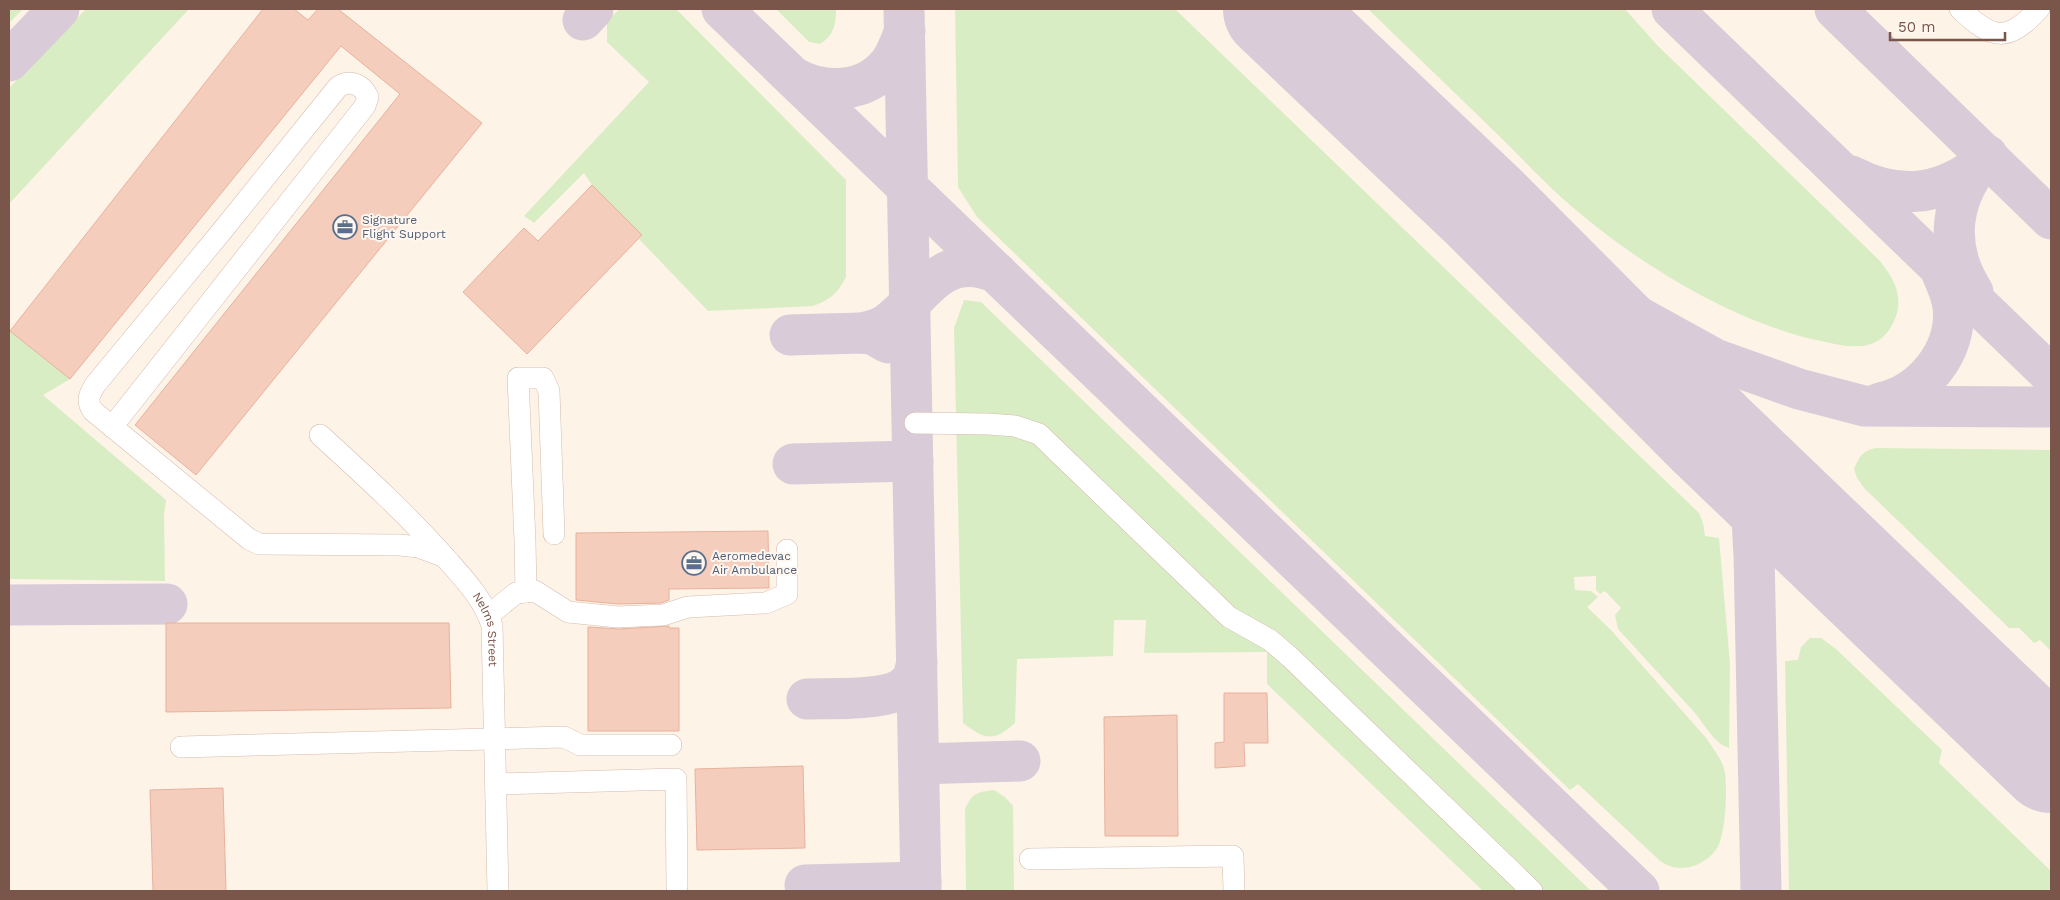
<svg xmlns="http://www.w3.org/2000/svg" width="2060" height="900" font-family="'Work Sans',sans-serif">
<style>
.green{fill:#d9edc4}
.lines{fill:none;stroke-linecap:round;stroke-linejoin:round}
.taxiway{stroke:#d9cbd8;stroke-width:41}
.runway{stroke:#d9cbd8;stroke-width:104}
.building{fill:#f5cdbc;stroke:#e9b19b}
.minor-casing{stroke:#d4bbae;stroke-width:22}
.minor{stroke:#fff;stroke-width:21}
.labels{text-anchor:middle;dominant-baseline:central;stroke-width:4;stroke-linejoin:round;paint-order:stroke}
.service-label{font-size:12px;fill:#4e5e75;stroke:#fff7ef;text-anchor:start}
.street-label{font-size:12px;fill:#7a5549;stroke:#fff7ef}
</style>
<rect width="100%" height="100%" fill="#fef3e7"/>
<g class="green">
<path d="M9,9H23L9,23Z"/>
<path d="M86,9H189L9,204V88Z"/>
<path d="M620,9H676L846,180V277C838,293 830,300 813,306L708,311L639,239L642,235L592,185L584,173L534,223L524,216L649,82L607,42V20Z"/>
<path d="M776,9H836C836,24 834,35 820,44L809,42Z"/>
<path d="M955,9H1175L1699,513L1703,523L1705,536L1719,538L1730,664L1729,748C1714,744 1704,723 1694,712C1669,684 1643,657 1618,629L1615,615L1621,608L1605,591L1600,594L1596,590V576L1574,577L1575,590L1591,591L1598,597L1587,607L1611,630L1707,739C1713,749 1723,760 1725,773C1727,790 1726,821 1721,838C1717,858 1692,872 1673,867C1668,866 1663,863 1659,860L1578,784L1570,790L977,217L958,187Z"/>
<path d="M1368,9H1625L1657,45L1880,261C1894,279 1904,296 1895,319C1880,354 1852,348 1821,341C1737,324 1642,266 1577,211C1548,187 1522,158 1495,132C1453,91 1410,50 1368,9Z"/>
<path d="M964,300L981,302L1591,891H1483L1267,684V652L1144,653L1146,620H1114L1113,656L1017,659L1015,723C994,742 985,740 963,723L954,328Z"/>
<path d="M10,331L70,379L43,395L166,500L164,515L165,581L9,579Z"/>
<path d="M1876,448L2051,450V651L2040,640L2034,643L2019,628H2009L1864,488L1857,478L1854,469C1859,457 1863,450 1876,448Z"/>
<path d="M1810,638H1821L1836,649L1942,750L1939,763L2051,871V891H1789L1785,661L1798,660L1801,647Z"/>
<path d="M994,790L1005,797L1013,806L1014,891H966L965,809C972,793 977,792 994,790Z"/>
</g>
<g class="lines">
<g class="taxiway">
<path d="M722,9L1639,891"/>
<path d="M904,9L921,891"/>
<path d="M1672,9L2051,375"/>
<path d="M1835,9L2051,219"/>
<path d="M583,20L593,9"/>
<path d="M9,61L59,9"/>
<path d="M793,77C823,94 864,94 888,65C896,56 900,42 905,31"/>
<path d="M1851,176C1895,199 1937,197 1977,167"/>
<path d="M1485,208L1626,310L1715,359L1799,389L1864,406L2051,407"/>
<path d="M1973,292C1943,245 1950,196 1987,155"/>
<path d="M862,333C871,331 880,329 887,324C924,297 941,249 997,273"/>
<path d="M790,335L862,333L872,334L888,343"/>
<path d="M1880,403C1923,394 1958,351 1953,306C1951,292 1944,279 1939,266"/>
<path d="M1711,435C1729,460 1747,487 1752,519C1753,531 1753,543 1754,554L1761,891"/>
<path d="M793,464L913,461"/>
<path d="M9,605L167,604"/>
<path d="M807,699C831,698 897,703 911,680C915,675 915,668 917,662"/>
<path d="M919,764L1020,761"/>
<path d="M805,885L921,882"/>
</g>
<path class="runway" d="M1275,9L1485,208L1711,435L2051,761"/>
</g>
<g class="building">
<path d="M263,9H294L308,20L318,9H338L482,123L196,475L135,425L400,94L341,46L70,379L10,331Z"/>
<path d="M592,185L642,235L527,354L463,292L524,228L538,241Z"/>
<path d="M768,531L769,588L669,589V600L661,603L618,604L576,600V533Z"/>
<path d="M166,623H449L451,708L166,712Z"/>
<path d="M669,626V628H679V731H588V627L619,629Z"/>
<path d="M1224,693H1267L1268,743H1244L1245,766L1215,768V743L1224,742Z"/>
<path d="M1177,715L1178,836H1105L1104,717Z"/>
<path d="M803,766L805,848L697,850L695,769Z"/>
<path d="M223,788L226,891H153L150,790Z"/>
</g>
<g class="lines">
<g class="minor-casing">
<g id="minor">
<path d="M1960,9C1993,40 2007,43 2039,9"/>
<path d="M915,423L988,424L1015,426L1039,434L1229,617L1270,640L1291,658L1532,891"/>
<path d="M112,427L365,106L368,97C362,84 350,79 338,87L222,231L95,385C89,395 86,401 93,411L249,539L259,544L400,545L418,547L445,557"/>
<path id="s1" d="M320,435C365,476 410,517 450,563C467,582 485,602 492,626L498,891"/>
<path d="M526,592L525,541L518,378H543L549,391L554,534"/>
<path d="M489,615L516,593L535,591L568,612L618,617L663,615L688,607L766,603L787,594V550"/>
<path d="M181,747L564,737L580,745H671"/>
<path d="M496,784L676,779L677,887"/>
<path d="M1030,859L1233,856L1234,891"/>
</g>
</g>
<use href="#minor" class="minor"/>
</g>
<defs>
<g id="office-ring" transform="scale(1.25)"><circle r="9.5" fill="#fff7ef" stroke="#5c6f8a" stroke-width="1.5"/><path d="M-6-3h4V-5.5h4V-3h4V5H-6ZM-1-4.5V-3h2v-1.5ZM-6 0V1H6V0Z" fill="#5c6f8a"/></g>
</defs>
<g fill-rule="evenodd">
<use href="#office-ring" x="345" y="227"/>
<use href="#office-ring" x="694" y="563"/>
</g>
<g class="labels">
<g class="service-label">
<text x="362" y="220">Signature<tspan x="362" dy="14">Flight Support</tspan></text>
<text x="712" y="556">Aeromedevac<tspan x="712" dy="14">Air Ambulance</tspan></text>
</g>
<g class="street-label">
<text stroke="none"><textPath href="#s1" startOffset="261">Nelms Street</textPath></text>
</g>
</g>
<rect width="2060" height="900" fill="none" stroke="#7a5549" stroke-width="20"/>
<path d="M1890 32v8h115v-8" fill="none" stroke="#7a5549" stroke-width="2.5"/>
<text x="1898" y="32" font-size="15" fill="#7a5549" stroke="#fff7ef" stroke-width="4" paint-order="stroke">50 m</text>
</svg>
